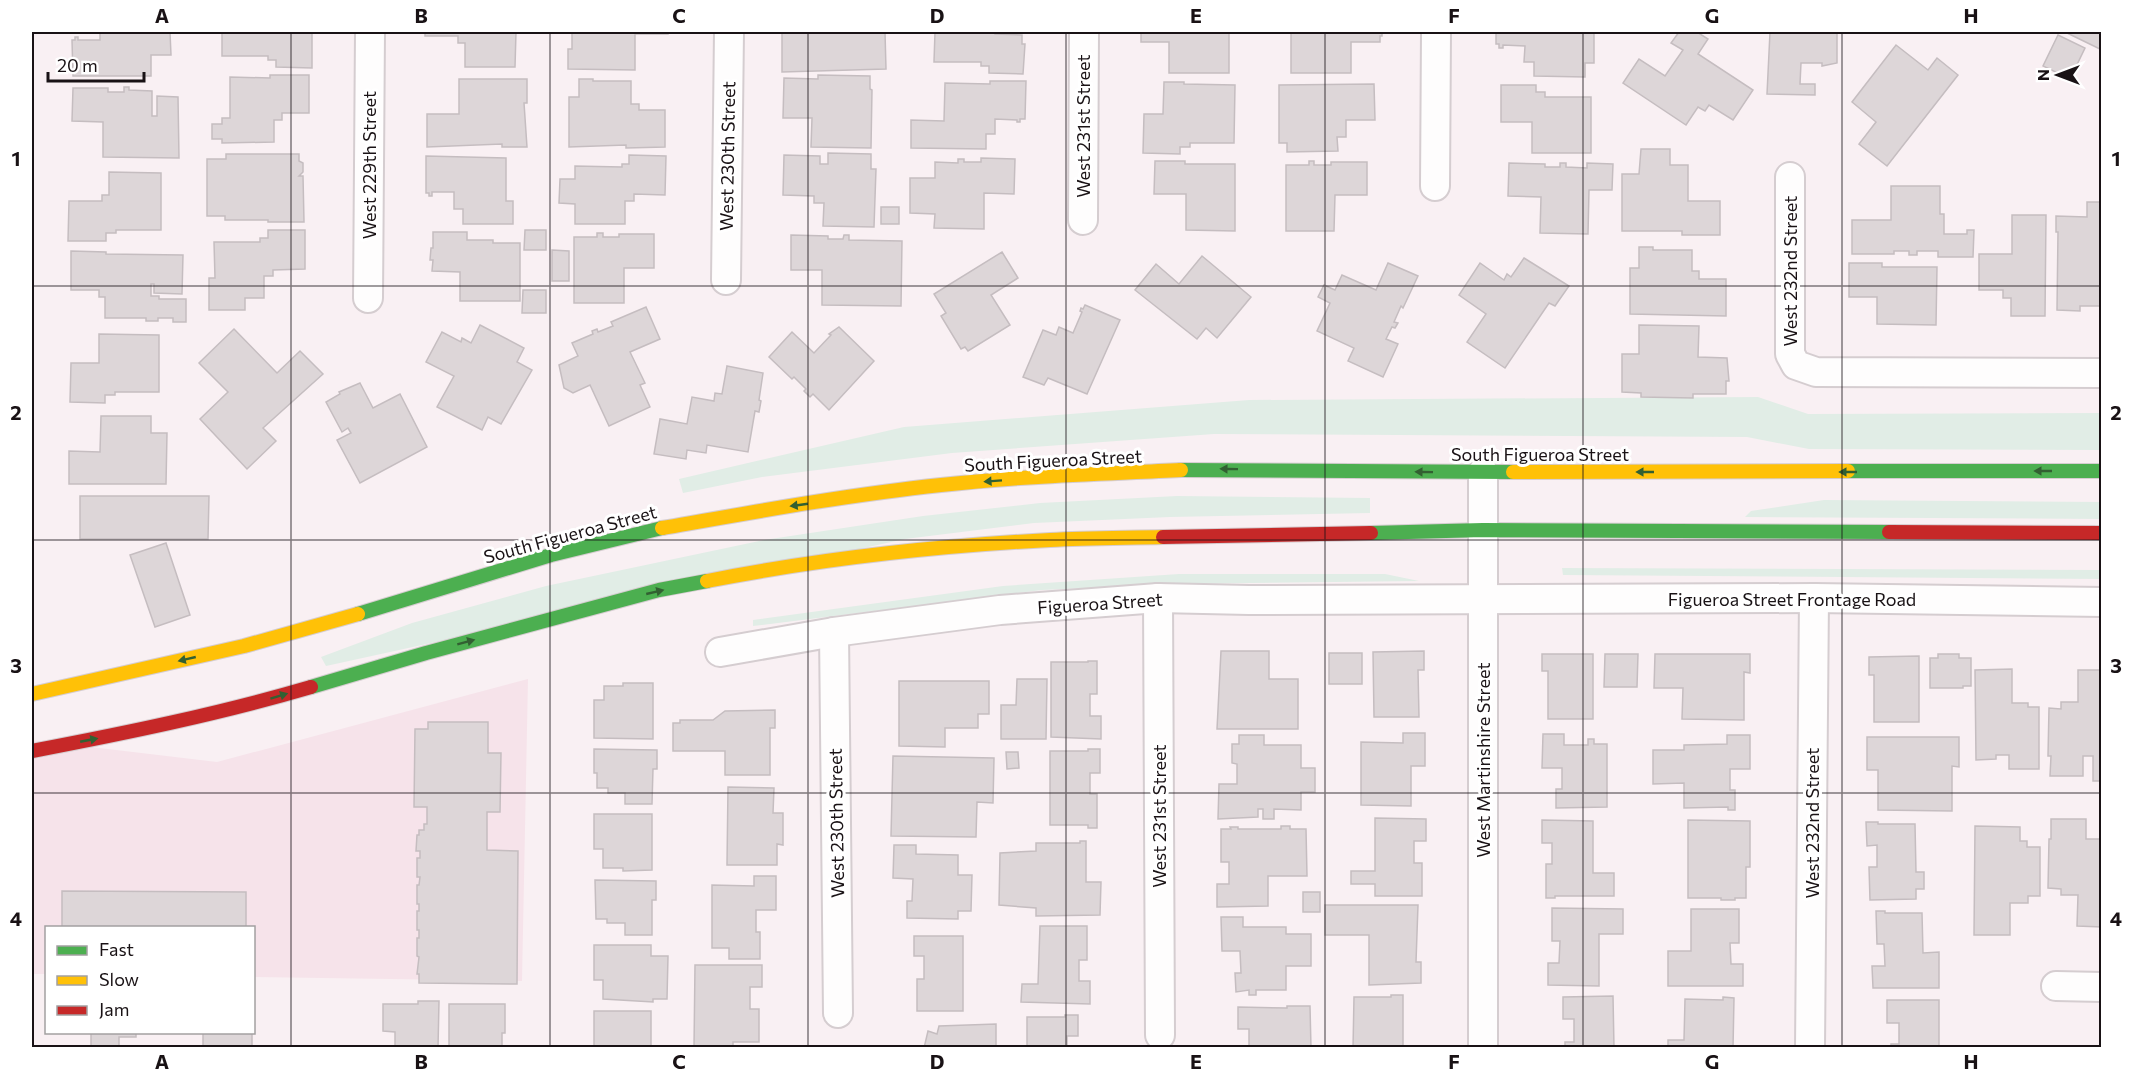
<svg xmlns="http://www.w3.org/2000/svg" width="2133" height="1079" font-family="Commissioner,sans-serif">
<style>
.built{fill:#f6e3ea}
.green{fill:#e1ede6}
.building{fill:#ddd6d8;stroke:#c5bdc0;stroke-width:1.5}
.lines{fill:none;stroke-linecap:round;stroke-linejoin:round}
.street-casing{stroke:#d5cdd0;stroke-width:32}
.fast-casing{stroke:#d5cdd0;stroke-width:16}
.slow-casing{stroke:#d5cdd0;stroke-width:16}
.jam-casing{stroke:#d5cdd0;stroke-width:16}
.street{stroke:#fefdfd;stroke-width:28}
.fast{stroke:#4caf50;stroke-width:14}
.slow{stroke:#ffc107;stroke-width:14}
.jam{stroke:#c62828;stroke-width:14}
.oneway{fill:#326032}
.grid{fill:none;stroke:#191215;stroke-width:1.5;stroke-opacity:0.55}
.labels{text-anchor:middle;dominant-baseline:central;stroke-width:6;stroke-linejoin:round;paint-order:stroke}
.street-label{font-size:18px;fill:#191215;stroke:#fff}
.neatline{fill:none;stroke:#191215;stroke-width:2}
.grid-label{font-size:20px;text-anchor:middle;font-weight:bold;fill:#191215}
</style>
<rect width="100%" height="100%" fill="#f9f0f3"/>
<path class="built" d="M528,679L522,981L254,977V928H46V974H32V740L217,762Z"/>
<g class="green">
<path d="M1758,397L1808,414L2102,413L2101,450L1809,449L1747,437L1214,434L952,453L762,477L683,493L679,479L904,427L1249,400Z"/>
<path d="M1177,496L1370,498V513L1170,517L1034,523L905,539L326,666L321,657L412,623L546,586L764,540L923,516L1040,503Z"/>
<path d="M1824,500L2102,502L2101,519L1745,517L1751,511Z"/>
<path d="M1562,568L2101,570L2102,579L1563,575Z"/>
<path d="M1179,574H1385L1419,581L1171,584L1042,590L753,626V620L1003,586Z"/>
</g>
<g class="building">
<path d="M100,32H170L171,55H151V76H73L72,40H75V37H78V40H100Z"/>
<path d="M222,32H312V68L276,67V60H268V56H222Z"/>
<path d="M425,32H516L515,67H465V43H458V36H425Z"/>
<path d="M572,32H668V34H635V70L568,69V49H572Z"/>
<path d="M786,32H790V33L885,32L886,69L782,72V33H786Z"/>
<path d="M935,32H995V34L1022,35V44H1025L1023,74L989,73V66H981V62H934Z"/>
<path d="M1141,32H1229V73H1169V42H1141Z"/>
<path d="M1291,32H1382V36H1380V42H1351V73H1291Z"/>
<path d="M1496,32H1594V63H1585V77L1534,76V62H1524L1525,46L1503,45V48H1499V44H1496Z"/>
<path d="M1679,32H1697L1708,39L1698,54L1753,90L1733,120L1709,105L1705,111L1698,107L1686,125L1623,83L1639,59L1665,76L1683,50L1671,43Z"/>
<path d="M1770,32H1837V63L1822,66V63H1801L1800,84H1815V95L1767,94Z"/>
<path d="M2065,32H2102V50Z"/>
<path d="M2058,35L2085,48L2070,79L2043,66Z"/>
<path d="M1896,45L1928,70L1937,58L1958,75L1887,166L1859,144L1876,122L1852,102Z"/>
<path d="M270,75H309V113H282V120H274V142L222,143V139H212V124H222V118H230V77L270,78Z"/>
<path d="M818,75L870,76V89L872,90L871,148L811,147L812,118H783L784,78L818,79Z"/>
<path d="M459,79H527V103H524L527,147H502V144L427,147V114H459Z"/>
<path d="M579,79H593V81H631V104H639V110H665V147L626,148V145L569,147V97H579Z"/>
<path d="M990,81H1026L1025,119H1020V122H1017V120L995,119V134H986V149L911,148V120L944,121L945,83L990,84Z"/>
<path d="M1164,82H1184V84L1235,85L1234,143H1190V147H1180V154L1143,153L1144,114H1163Z"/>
<path d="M1374,84L1375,120H1346V137H1337L1338,151L1287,152V143H1279V85Z"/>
<path d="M1501,85H1536V92H1545V97H1591V153H1532V122H1501Z"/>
<path d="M124,87H129V90L152,91V116H157V96L178,97L179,158L103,157V122L72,121L73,88H108V92H124Z"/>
<path d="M1641,149H1670V165H1688V201H1720V235H1682V231H1622V174H1639Z"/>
<path d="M828,153L871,154V169H876L874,227L823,226L824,203H814V196L783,195L784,155L820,156V164H828Z"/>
<path d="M226,154H299V161L303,163V172L299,176H303L304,222H268V220H225V216H207V159H226Z"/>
<path d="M629,155L666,156L665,195L634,194V201H625V224H575V204L559,203L560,179H575V166L622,167V164H629Z"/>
<path d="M426,156L506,158V201H513V224H463V209H454V192H432V196H429V193H426Z"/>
<path d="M981,158L1015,159L1014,194L984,193V229L934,228L935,214L910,213V178H935V162L958,163V159H964V162H981Z"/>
<path d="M1155,161H1185V164H1235V231L1186,230V194H1154Z"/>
<path d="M1309,161H1314V165H1331V162H1367V195H1335L1334,231H1286V165H1309Z"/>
<path d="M1509,163L1545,164V167H1560V163H1566V167L1587,168V163L1613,164L1612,190H1589L1588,234L1540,233L1541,197L1508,196Z"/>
<path d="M109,172L161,173V230H116V233H106V241H68L69,201H102V195H109Z"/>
<path d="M1891,186H1940V214H1944V234H1967V230H1974L1973,257H1938V251H1917V255H1909V251H1894V254H1852V220H1891Z"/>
<path d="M2087,202H2102V306H2080V311L2057,310L2058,232H2056V216L2087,217Z"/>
<rect x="881" y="207" width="18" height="17"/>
<path d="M2012,215H2046L2045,316H2011V298H2003V290H1979V254H2012Z"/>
<path d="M268,230H305V269L273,270V276H264V298H245V310H209V278H215L214,242H260V238H268Z"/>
<path d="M525,230H546V250H524Z"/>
<path d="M433,232H467V240H493V243H520V301H460V272L432,271L433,260H430L431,248H433Z"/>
<path d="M597,233H603V237H619V234H654V268H624V303H574V237H597Z"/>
<path d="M791,235L828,236V239H843L844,235H849V240L902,241L901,306L822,305V270H791Z"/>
<path d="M1639,247H1653V250H1692V271H1699V279H1726V316L1630,314V268H1639Z"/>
<path d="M552,250L569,251V281H552Z"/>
<path d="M71,251L106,252V254L183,255L182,294L154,293V284H151V296H159V299H186V322H173V318H158V321H146V318H105V297H99V290H71Z"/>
<path d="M1002,252L1018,278L991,295L1010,325L968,351L965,347L961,349L941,316L946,313L934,294Z"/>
<path d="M1202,256L1251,297L1217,338L1206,328L1197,339L1135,290L1156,264L1179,284Z"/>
<path d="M1524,258L1569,286L1555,306L1549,303L1505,368L1467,342L1486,314L1459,295L1480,263L1504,280L1507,274L1511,277Z"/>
<path d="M1388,263L1418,276L1403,308L1401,306L1394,322L1398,323L1395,328L1392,327L1386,339L1398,344L1383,377L1348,361L1354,348L1317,331L1330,303L1318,297L1324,285L1335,290L1342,275L1376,290Z"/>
<path d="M1849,263H1882V267H1937L1936,325L1877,324V297H1849Z"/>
<path d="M523,290H546V313H522Z"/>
<path d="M1085,305L1120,320L1087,394L1048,378L1044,385L1023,377L1043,330L1056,335L1059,327L1073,333L1082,312L1080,311L1081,308L1083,309Z"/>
<path d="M646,307L660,339L630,352L645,383L640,385L650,407L609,426L590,385L573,393L564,388L559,365L578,356L572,343L593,334L592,331L597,329L598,332L613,326L611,322Z"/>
<path d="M480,325L524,348L517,362L532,370L501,424L488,417L482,430L437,407L454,376L426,362L442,332L461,342L462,338L471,343Z"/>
<path d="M1639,325L1699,326L1698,357L1727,358L1729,381H1726V394H1693V398L1641,397V393L1622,392V354H1639Z"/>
<path d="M839,327L874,361L829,410L813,394L810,397L804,391L806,389L794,377L792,379L769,357L792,332L814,353L831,335L829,334Z"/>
<path d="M234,329L277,373L300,351L323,374L263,428L276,441L247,469L200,419L228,392L199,363Z"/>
<path d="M99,334L159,335V392H115V395H105V403L70,402L71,363H99Z"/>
<path d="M727,366L763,373L759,400L761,401L759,412L755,411L748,452L707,445L706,453L687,450L686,459L654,454L660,419L687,424L692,397L714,401L715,393L722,394Z"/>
<path d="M360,383L373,408L400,394L427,447L360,483L337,440L351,433L348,428L342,432L326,402L340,394L339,392Z"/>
<path d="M101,416H151V433H167L166,484H69V451L100,452Z"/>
<path d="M80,496H209L208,539H80Z"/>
<path d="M166,543L190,615L155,627L130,555Z"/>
<path d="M1221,651H1269V679H1298V729H1217Z"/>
<path d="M1424,651V670H1418L1419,717H1374L1373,652Z"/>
<rect x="1329" y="653" width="33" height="31"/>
<path d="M1542,654H1593V719H1548V671H1542Z"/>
<path d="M1605,654H1638L1637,687H1604Z"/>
<path d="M1655,654H1750V673L1744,672V720L1682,719L1683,688H1654Z"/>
<path d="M1938,654H1959V658H1971V686H1963V688H1930V658H1938Z"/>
<path d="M1919,656V722H1874V675H1869V657Z"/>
<path d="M1088,661H1097V694H1090V716H1101V739L1051,737V662H1088Z"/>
<path d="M2012,669V703H2028V707H2039V769H2009V755H1996V759L1976,760L1975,670Z"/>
<path d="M2078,670H2102V781H2093V756H2083V776H2050L2051,756H2048L2049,708L2061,709V702H2078Z"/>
<path d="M1017,679H1047L1046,739H1001V705H1016Z"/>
<path d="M899,681H989V714H978V728H945V747L899,746Z"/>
<path d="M623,683H653V739L594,738V700H604V686H623Z"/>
<path d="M775,710V728H770V775H725V751H673V723H680V720H713L725,711Z"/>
<path d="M428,722H488V753H501L500,812H487V850L518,851L517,984L419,983V974H417L419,957L417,956V938H419V930H417V911H419V904H417V885H419L420,877H417V858H420V851H416L417,835H419V830H424V824H427V807H414L415,729H428Z"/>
<path d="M1403,733H1425V766H1411V806L1361,805V742L1403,743Z"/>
<path d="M1543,734H1564V745H1588V739H1594V744H1607V807L1556,808V789H1562V768H1542Z"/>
<path d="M1239,735H1264V745H1301V768H1315V792H1301V810L1274,809V819H1263V809H1258V817L1218,819L1219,784H1237V764L1232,763V744H1239Z"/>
<path d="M1727,735H1750V769H1730V790H1735V810H1728V807L1684,808V783L1653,784V750H1684V745L1727,744Z"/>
<path d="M1867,737H1959V767L1952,766V811L1878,810V770H1867Z"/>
<path d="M594,749L657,750V769H653L652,804H625V793H608V788H597V773H594Z"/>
<path d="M1088,749H1100V773H1090V794H1097V828H1088V825H1050V751H1088Z"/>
<path d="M1006,752H1018L1019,768L1007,769Z"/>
<path d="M893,756L994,758L993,803L977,802L976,837L891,836Z"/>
<path d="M728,787L774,788L773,813H783V845L777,844V865H727Z"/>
<path d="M594,814H652V870L623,871V868H603V849H594Z"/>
<path d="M1375,818L1426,819V841H1414V863H1422V896H1375V884H1351V871H1375Z"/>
<path d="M2051,819H2086V839H2102V927L2077,926L2078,895H2061V889L2048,888L2049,839H2051Z"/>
<path d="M1542,820L1593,821V873H1614V896H1555V898H1546V864H1552V843H1542Z"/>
<path d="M1688,820L1750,821V867H1746V898H1735V900H1721V898H1688Z"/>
<path d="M1866,822H1878V824H1915L1916,872H1924V889H1916V899L1870,900L1869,867H1877V845L1867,846Z"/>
<path d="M1281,826H1290V829H1306L1307,876H1268V906L1217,907V884H1229V862H1221V829H1231L1230,827H1238V829H1281Z"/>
<path d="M1975,826L2020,827V841H2027V847H2040V896H2028V903H2010V935H1974Z"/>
<path d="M1080,841H1086V882H1101L1100,915L1036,916V908L999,905L1000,853L1036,851V843H1080Z"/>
<path d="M894,845H916V854L958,855V875H972L971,911H958V919L907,918V901H912L913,879L893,878Z"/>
<path d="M754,876H776V910H756V932H760V959H729V948H712V885L754,886Z"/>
<path d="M595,880L656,881V900H652V935H625V923H607V919H596Z"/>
<path d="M62,891L246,892V928H62Z"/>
<rect x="1303" y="892" width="17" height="20"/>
<path d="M1325,905H1418L1416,962H1421V983L1369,985V935H1325Z"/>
<path d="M1552,908L1623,909V934H1599V986L1548,985V963H1559L1560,941H1552Z"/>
<path d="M1691,909H1739V943H1730L1731,964H1743V986H1668V951H1691Z"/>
<path d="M1876,911H1885V913H1922L1923,953L1939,952V988H1873L1872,966H1885L1884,944H1877Z"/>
<path d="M1221,917H1243V927H1286V934H1311V966H1286V990H1256V995H1249V990L1236,992L1235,973H1241L1240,951H1222Z"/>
<path d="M1040,926H1087V960H1079V981H1090V1004L1021,1002L1022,984H1038Z"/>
<path d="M914,936H963V1011H917V979H924V956H914Z"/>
<path d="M594,945H651V956H668L667,999H653V1002L603,999V980H594Z"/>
<path d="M695,965H762V987H750V1009H759V1042H733V1048H694Z"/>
<path d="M1391,995H1403V1047L1353,1048L1354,997H1391Z"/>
<path d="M1613,996L1614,1048H1565V1042H1574V1019H1563V997Z"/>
<path d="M1723,997L1734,998L1733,1048H1668V1040H1684L1685,999L1723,1000Z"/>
<path d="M1887,1000H1939V1048H1891V1044H1899V1023H1887Z"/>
<path d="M418,1001H439L438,1048H395V1032L383,1031V1004H418Z"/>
<path d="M449,1004H505V1033H502V1048H449Z"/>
<path d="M1287,1006H1310L1311,1048H1249V1029H1238V1007L1287,1008Z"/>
<path d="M594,1011H651V1048L594,1046Z"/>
<path d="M1065,1015H1078V1036H1067V1048H1027V1017H1065Z"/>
<path d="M996,1024V1048H924L928,1031L937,1034L939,1026Z"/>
<path d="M91,1032H136V1037H119V1048H91Z"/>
<rect x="203" y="1032" width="49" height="16"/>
</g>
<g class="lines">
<g class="street-casing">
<g id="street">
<path d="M1790,177V354L1796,365L1816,372L2102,373"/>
<path d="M1435,186L1436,32"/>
<path d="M1083,220L1084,32"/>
<path d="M726,280L729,32"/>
<path d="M368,298L370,32"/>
<path d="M1483,472V1048"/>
<path d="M1158,598L1160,1035"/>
<path d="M834,632L838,1013"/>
<path d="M720,652L834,632L1000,610L1158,598L1249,600L1814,598L2102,602"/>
<path d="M2056,986L2102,987"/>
<path d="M1810,1048L1814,598"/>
</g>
</g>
<g class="fast-casing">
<g id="fast">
<path d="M1181,470L1513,472"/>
<path d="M1848,471H2102"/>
<path d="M1371,533L1483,530L1889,532"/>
<path d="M358,614L551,555L662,528"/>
<path d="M311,687L426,653L659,590L707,581"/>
</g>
</g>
<g class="slow-casing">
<g id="slow">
<path d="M1513,472L1848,471"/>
<path d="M662,528C754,512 847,495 941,485C1020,476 1101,474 1181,470"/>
<path d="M707,581C819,559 935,546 1050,540C1087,538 1125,538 1163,537"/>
<path d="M32,694L244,646L358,614"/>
</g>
</g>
<g class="jam-casing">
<g id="jam">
<path d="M1889,532L2102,533"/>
<path d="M1163,537L1371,533"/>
<path d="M32,751C126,733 219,714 311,687"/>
</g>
</g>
<use href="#street" class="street"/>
<use href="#fast" class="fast"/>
<use href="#slow" class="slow"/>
<use href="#jam" class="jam"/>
</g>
<defs><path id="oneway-solid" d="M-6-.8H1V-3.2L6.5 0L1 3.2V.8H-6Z" transform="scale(1.5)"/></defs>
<g class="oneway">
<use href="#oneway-solid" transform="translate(1229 469) rotate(-179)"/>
<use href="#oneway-solid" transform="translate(2043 471) rotate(180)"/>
<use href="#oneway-solid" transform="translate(1424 472) rotate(-179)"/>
<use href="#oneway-solid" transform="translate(1645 472) rotate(180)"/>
<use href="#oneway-solid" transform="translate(1848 472) rotate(180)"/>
<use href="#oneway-solid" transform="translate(993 481) rotate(176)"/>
<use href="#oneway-solid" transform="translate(799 505) rotate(172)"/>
<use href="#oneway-solid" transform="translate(655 592) rotate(-13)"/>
<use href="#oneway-solid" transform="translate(466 642) rotate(-15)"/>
<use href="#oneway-solid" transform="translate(187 659) rotate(167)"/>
<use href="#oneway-solid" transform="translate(279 696) rotate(-17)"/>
<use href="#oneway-solid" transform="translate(89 740) rotate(-11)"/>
</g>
<path class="grid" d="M291,32V1048M550,32V1048M808,32V1048M1066,32V1048M1325,32V1048M1583,32V1048M1842,32V1048M32,286H2102M32,540H2102M32,793H2102"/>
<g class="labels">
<g class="street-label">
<text transform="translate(1083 126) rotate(-90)">West 231st Street</text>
<text transform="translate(727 156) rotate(-89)">West 230th Street</text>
<text transform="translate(369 165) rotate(-90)">West 229th Street</text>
<text transform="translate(1790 271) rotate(-90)">West 232nd Street</text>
<text x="1540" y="454">South Figueroa Street</text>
<text transform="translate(1053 460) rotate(-3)">South Figueroa Street</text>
<text transform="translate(570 534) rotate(-15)">South Figueroa Street</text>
<text x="1792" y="599">Figueroa Street Frontage Road</text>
<text transform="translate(1100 603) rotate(-4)">Figueroa Street</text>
<text transform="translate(1483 760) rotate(-90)">West Martinshire Street</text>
<text transform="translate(1159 816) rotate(-90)">West 231st Street</text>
<text transform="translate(836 823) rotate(-91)">West 230th Street</text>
<text transform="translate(1812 823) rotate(-90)">West 232nd Street</text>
</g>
</g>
<rect width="2133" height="1079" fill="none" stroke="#ffffff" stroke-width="66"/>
<rect x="45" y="926" width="210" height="108" fill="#ffffff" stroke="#a3a0a1" stroke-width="1.5"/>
<rect x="57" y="946" width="30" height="9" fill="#4caf50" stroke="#a3a0a1" stroke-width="1.5"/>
<text x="99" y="956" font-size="18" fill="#191215">Fast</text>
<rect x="57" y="976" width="30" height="9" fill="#ffc107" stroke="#a3a0a1" stroke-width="1.5"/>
<text x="99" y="986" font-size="18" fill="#191215">Slow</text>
<rect x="57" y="1006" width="30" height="9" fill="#c62828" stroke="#a3a0a1" stroke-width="1.5"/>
<text x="99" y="1016" font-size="18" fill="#191215">Jam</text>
<g transform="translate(2058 75) rotate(270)" stroke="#ffffff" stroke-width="4.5" paint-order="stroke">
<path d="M0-4.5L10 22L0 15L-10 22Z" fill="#191215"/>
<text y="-9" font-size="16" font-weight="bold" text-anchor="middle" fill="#191215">N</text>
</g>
<path d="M48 72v9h96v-9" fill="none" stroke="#191215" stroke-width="3"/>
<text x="57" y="72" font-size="18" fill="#191215" stroke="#ffffff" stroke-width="4.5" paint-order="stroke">20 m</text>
<rect x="33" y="33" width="2067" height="1013" class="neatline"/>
<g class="grid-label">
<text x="162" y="23">A</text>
<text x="421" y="23">B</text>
<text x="679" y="23">C</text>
<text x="937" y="23">D</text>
<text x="1196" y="23">E</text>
<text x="1454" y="23">F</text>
<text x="1712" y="23">G</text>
<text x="1971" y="23">H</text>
<text x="16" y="166">1</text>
<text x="2116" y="166">1</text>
<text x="16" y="420">2</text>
<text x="2116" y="420">2</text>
<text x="16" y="673">3</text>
<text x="2116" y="673">3</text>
<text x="16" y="926">4</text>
<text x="2116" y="926">4</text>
<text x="162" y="1069">A</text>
<text x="421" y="1069">B</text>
<text x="679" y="1069">C</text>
<text x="937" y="1069">D</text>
<text x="1196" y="1069">E</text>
<text x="1454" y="1069">F</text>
<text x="1712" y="1069">G</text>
<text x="1971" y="1069">H</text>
</g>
</svg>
